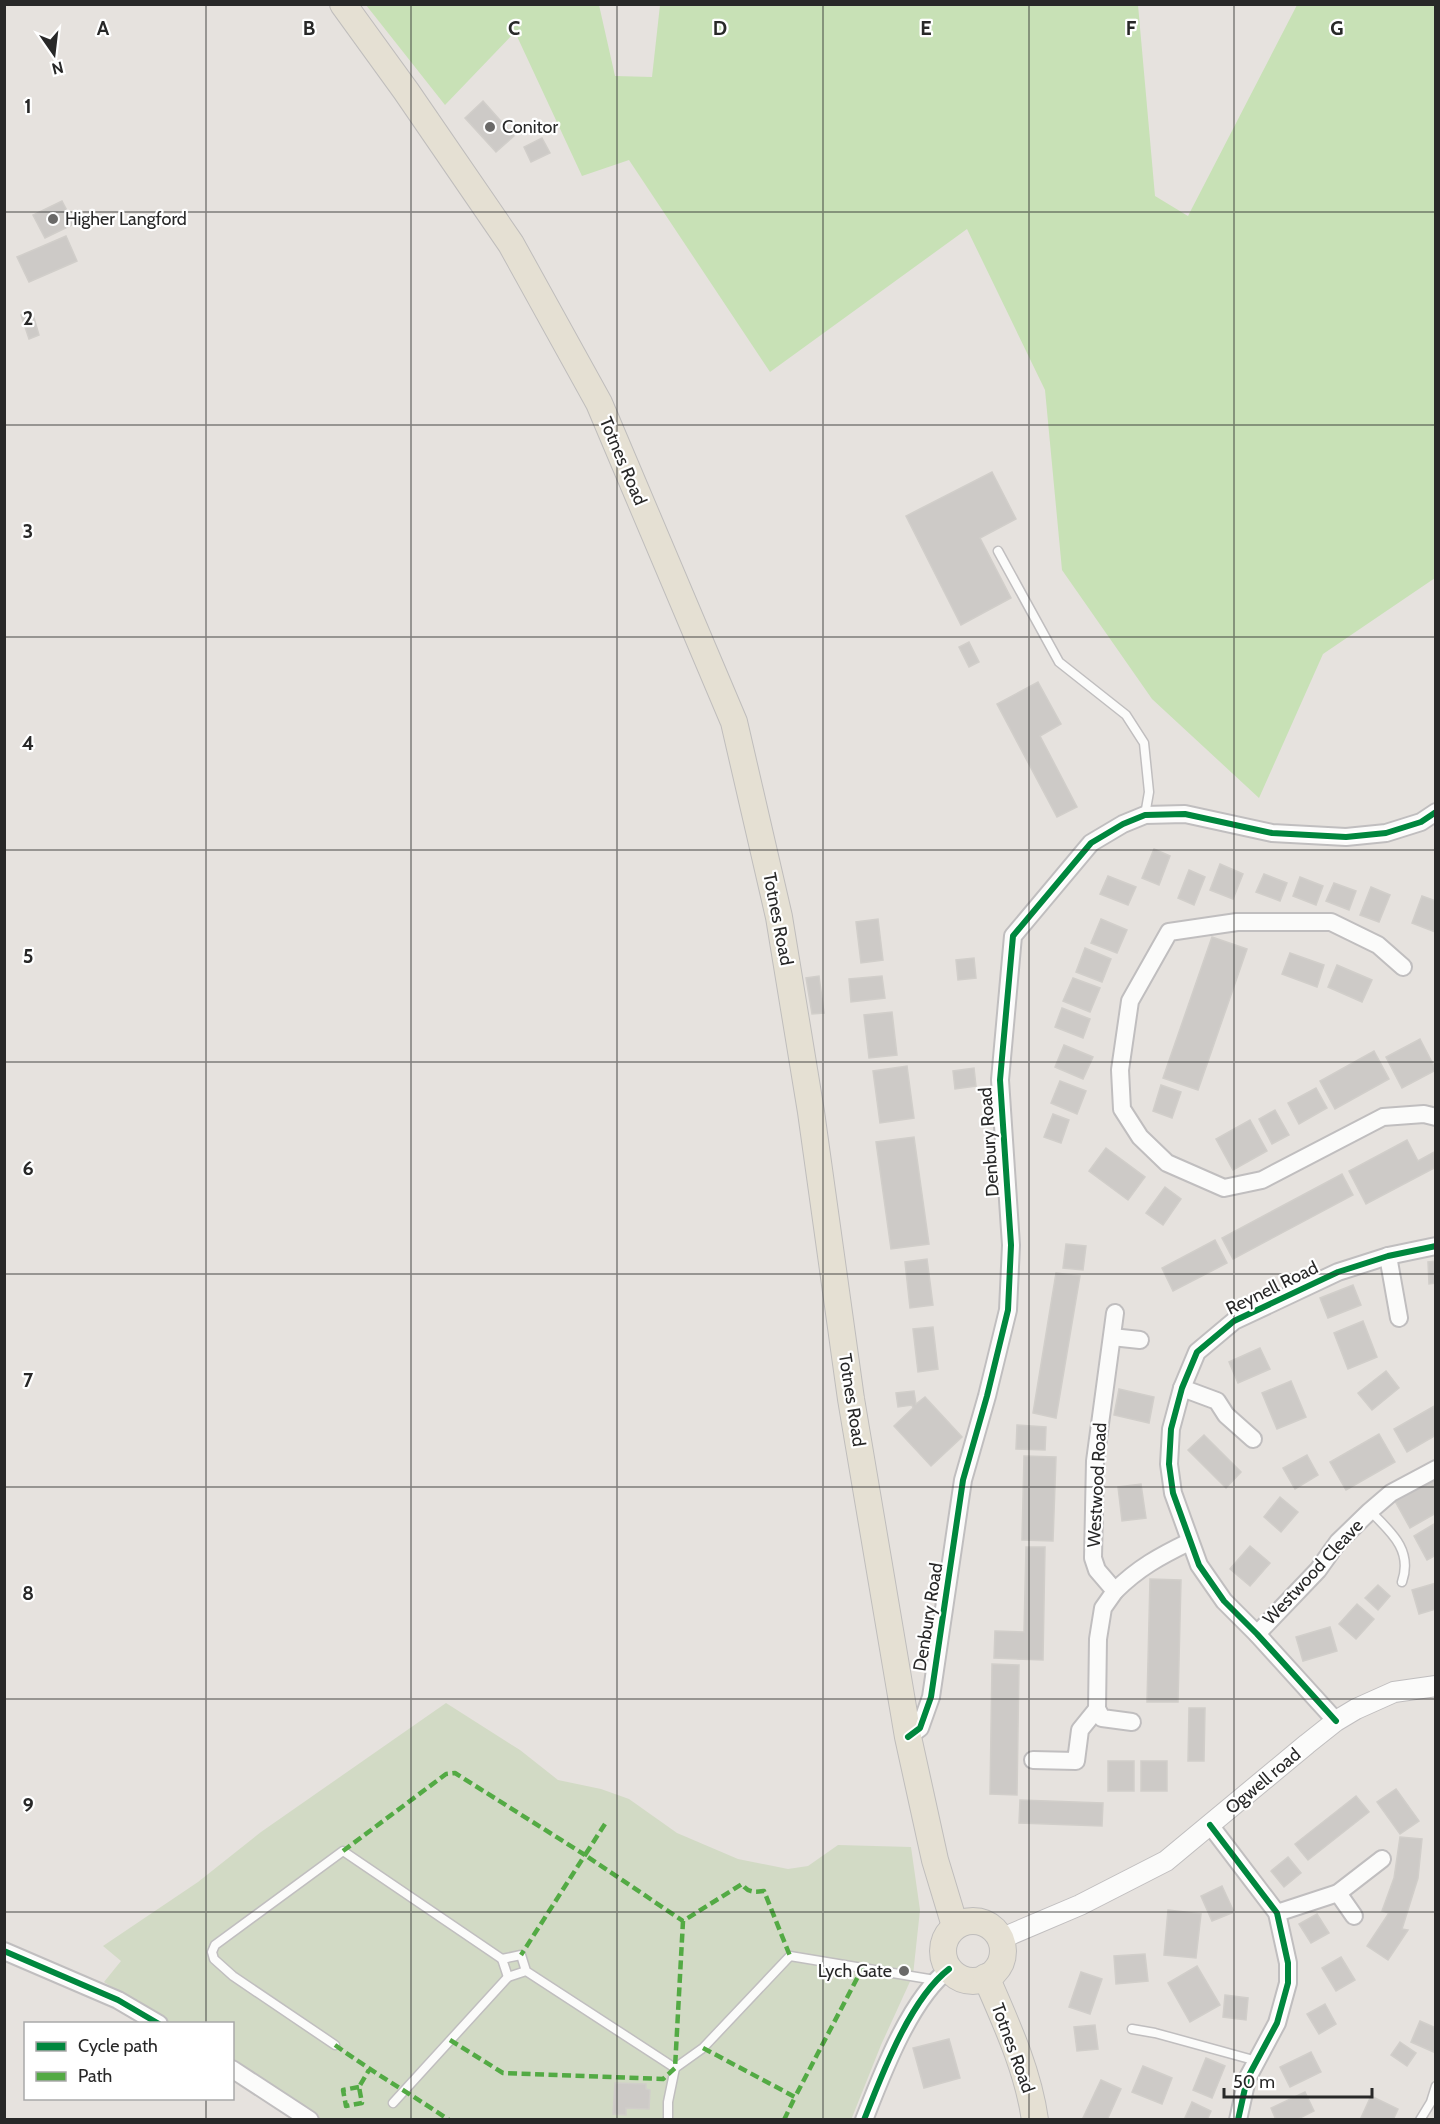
<svg xmlns="http://www.w3.org/2000/svg" width="1440" height="2124" font-family="Cabin,sans-serif">
<style>
.green{fill:#c8e1b6}
.cemetery{fill:#d2dac5}
.building{fill:#cdcac7;stroke:#d1ceca;stroke-width:1.5}
.lines{fill:none;stroke-linecap:round;stroke-linejoin:round}
.service-casing{stroke:#c0bebf;stroke-width:11}
.minor-casing{stroke:#c0bebf;stroke-width:20}
.tertiary-casing{stroke:#c0bebf;stroke-width:22}
.primary-casing{stroke:#bfbdbc;stroke-width:28}
.service{stroke:#fbfbfa;stroke-width:8}
.minor{stroke:#fbfbfa;stroke-width:16}
.tertiary{stroke:#fbfbfa;stroke-width:20}
.primary{stroke:#e5e0d3;stroke-width:26}
.quiet{stroke:#53aa44;stroke-width:4.5;stroke-dasharray:9 4.5;stroke-linecap:butt}
.cycleway-casing{stroke:#fff;stroke-width:10}
.cycleway{stroke:#00873e;stroke-width:6}
.grid{fill:none;stroke:#282828;stroke-width:1.5;stroke-opacity:0.55}
.poi-dot{fill:#6a6968;stroke:#fff;stroke-width:2}
.labels{text-anchor:middle;dominant-baseline:central;stroke-width:4.5;stroke-linejoin:round;paint-order:stroke}
.poi-label{font-size:18px;fill:#282828;stroke:#fff;text-anchor:start}
.street-label{font-size:18px;fill:#282828;stroke:#fff}
.grid-label{font-size:20px;text-anchor:middle;font-weight:bold;fill:#282828;stroke:#fff;stroke-width:4.5;stroke-linejoin:round;paint-order:stroke}
</style>
<rect width="100%" height="100%" fill="#e6e2de"/>
<path class="green" d="M366,5H599L615,76L652,77L660,5H1138L1155,196L1188,216L1297,5H1435V578L1323,654L1259,798L1152,699L1062,570L1045,390L967,229L770,372L629,160L582,176L515,32L445,105Z"/>
<path class="cemetery" d="M446,1703L520,1750L558,1780L601,1789L629,1799L677,1833L738,1859L788,1869L808,1866L838,1845L911,1847L920,1910L913,1975L881,2045L851,2120L317,2119L233,2065L232,2024L169,2023L104,1982L121,1961L103,1946L198,1882L261,1832Z"/>
<g class="building">
<path d="M483,101L514,136L496,152L465,118Z"/>
<path d="M542,138L550,153L531,162L524,147Z"/>
<path d="M62,201L74,224L45,238L33,215Z"/>
<path d="M66,236L77,261L29,282L17,257Z"/>
<path d="M32,311L39,335L29,339L21,315Z"/>
<path d="M992,472L1016,519L980,538L1011,598L961,625L906,516Z"/>
<path d="M969,642L979,662L969,667L959,647Z"/>
<path d="M1038,682L1061,724L1040,736L1077,807L1057,817L997,704Z"/>
<path d="M1154,849L1170,856L1159,885L1142,878Z"/>
<path d="M1220,864L1243,874L1233,899L1210,890Z"/>
<path d="M1189,870L1205,877L1194,905L1178,898Z"/>
<path d="M1264,874L1287,883L1280,901L1256,892Z"/>
<path d="M1108,876L1136,887L1128,905L1100,894Z"/>
<path d="M1300,877L1323,886L1316,905L1293,896Z"/>
<path d="M1334,883L1356,891L1349,910L1326,901Z"/>
<path d="M1371,887L1390,895L1379,922L1360,915Z"/>
<path d="M1422,896L1436,901L1435,932L1412,923Z"/>
<path d="M878,919L883,960L861,963L856,922Z"/>
<path d="M1101,919L1127,930L1117,953L1091,943Z"/>
<path d="M1212,937L1247,949L1198,1090L1163,1078Z"/>
<path d="M1085,948L1111,959L1102,982L1076,972Z"/>
<path d="M1290,953L1324,965L1317,987L1282,974Z"/>
<path d="M974,958L976,978L958,980L956,960Z"/>
<path d="M1337,965L1372,980L1362,1002L1328,987Z"/>
<path d="M819,976L824,1013L812,1014L806,978Z"/>
<path d="M882,976L885,998L851,1002L849,979Z"/>
<path d="M1073,978L1100,988L1090,1012L1063,1001Z"/>
<path d="M1062,1008L1090,1019L1083,1038L1055,1027Z"/>
<path d="M892,1012L897,1055L869,1058L864,1015Z"/>
<path d="M1420,1039L1436,1070L1402,1088L1386,1057Z"/>
<path d="M1064,1045L1093,1057L1083,1079L1055,1067Z"/>
<path d="M1374,1051L1389,1079L1335,1109L1320,1081Z"/>
<path d="M907,1066L914,1118L880,1123L873,1071Z"/>
<path d="M974,1068L976,1086L955,1089L953,1071Z"/>
<path d="M1060,1081L1086,1091L1077,1114L1051,1103Z"/>
<path d="M1161,1085L1181,1092L1172,1118L1153,1111Z"/>
<path d="M1316,1088L1327,1108L1299,1124L1288,1103Z"/>
<path d="M1275,1110L1289,1135L1272,1144L1259,1119Z"/>
<path d="M1053,1114L1069,1120L1061,1143L1044,1137Z"/>
<path d="M1250,1120L1267,1151L1233,1170L1216,1139Z"/>
<path d="M914,1137L929,1244L891,1249L876,1142Z"/>
<path d="M1407,1140L1418,1161L1436,1151V1167L1366,1204L1349,1171Z"/>
<path d="M1106,1148L1145,1177L1128,1200L1089,1171Z"/>
<path d="M1342,1174L1353,1195L1233,1259L1222,1238Z"/>
<path d="M1165,1187L1181,1199L1163,1225L1146,1213Z"/>
<path d="M1215,1240L1227,1263L1173,1291L1162,1268Z"/>
<path d="M1066,1244L1086,1246L1083,1270L1063,1268Z"/>
<path d="M927,1259L933,1305L910,1308L905,1262Z"/>
<path d="M1436,1261V1283L1429,1284L1428,1262Z"/>
<path d="M1056,1273L1080,1276L1056,1418L1033,1413Z"/>
<path d="M1353,1285L1361,1305L1328,1318L1320,1298Z"/>
<path d="M1363,1321L1377,1357L1348,1369L1334,1333Z"/>
<path d="M933,1327L938,1369L918,1372L913,1329Z"/>
<path d="M1260,1348L1270,1369L1238,1383L1229,1362Z"/>
<path d="M1386,1371L1399,1388L1372,1410L1358,1393Z"/>
<path d="M1291,1381L1306,1417L1277,1429L1262,1393Z"/>
<path d="M1119,1389L1154,1397L1149,1423L1114,1415Z"/>
<path d="M914,1391L916,1404L925,1397L962,1437L931,1466L894,1426L913,1408L912,1405L898,1407L896,1393Z"/>
<path d="M1436,1405V1435L1407,1452L1394,1429Z"/>
<path d="M1017,1425L1046,1427L1045,1450L1016,1449Z"/>
<path d="M1379,1434L1395,1462L1346,1490L1330,1462Z"/>
<path d="M1204,1435L1241,1472L1226,1488L1188,1450Z"/>
<path d="M1307,1455L1318,1475L1295,1489L1283,1468Z"/>
<path d="M1024,1456L1056,1457L1053,1541L1022,1540Z"/>
<path d="M1436,1478V1513L1410,1528L1395,1501Z"/>
<path d="M1141,1484L1146,1518L1122,1521L1118,1487Z"/>
<path d="M1280,1497L1298,1512L1281,1532L1264,1517Z"/>
<path d="M1434,1524L1436,1555L1427,1560L1414,1536Z"/>
<path d="M1250,1546L1270,1563L1250,1586L1230,1569Z"/>
<path d="M1026,1547H1045L1043,1660L994,1658L995,1631L1024,1632Z"/>
<path d="M1150,1579L1181,1580L1178,1702H1147Z"/>
<path d="M1436,1583V1609L1419,1614L1412,1590Z"/>
<path d="M1378,1585L1390,1596L1378,1610L1365,1598Z"/>
<path d="M1357,1604L1374,1619L1356,1639L1339,1624Z"/>
<path d="M1330,1627L1337,1651L1303,1661L1296,1637Z"/>
<path d="M992,1664L1019,1665L1017,1795L990,1794Z"/>
<path d="M1189,1708H1205L1204,1761H1188Z"/>
<rect x="1108" y="1761" width="26" height="30"/>
<rect x="1141" y="1761" width="26" height="30"/>
<path d="M1396,1789L1419,1821L1400,1834L1377,1802Z"/>
<path d="M1356,1796L1369,1812L1308,1860L1295,1844Z"/>
<path d="M1020,1800L1103,1803L1102,1826L1019,1823Z"/>
<path d="M1400,1837L1422,1839L1418,1878L1402,1929L1408,1930L1388,1960L1367,1946L1389,1913L1382,1911L1394,1878Z"/>
<path d="M1288,1857L1301,1873L1284,1887L1271,1871Z"/>
<path d="M1222,1886L1234,1912L1212,1921L1201,1896Z"/>
<path d="M1168,1910L1201,1914L1196,1958L1164,1955Z"/>
<path d="M1317,1914L1329,1933L1311,1943L1299,1924Z"/>
<path d="M1145,1954L1148,1981L1116,1984L1114,1956Z"/>
<path d="M1341,1957L1355,1980L1336,1991L1322,1968Z"/>
<path d="M1197,1966L1220,2005L1190,2022L1168,1983Z"/>
<path d="M1081,1972L1102,1979L1090,2014L1069,2007Z"/>
<path d="M1225,1995L1248,1998L1246,2020L1223,2017Z"/>
<path d="M1325,2004L1336,2024L1319,2034L1307,2014Z"/>
<path d="M1420,2021L1436,2028V2053L1411,2042Z"/>
<path d="M1095,2025L1098,2049L1077,2051L1074,2027Z"/>
<path d="M949,2039L960,2078L924,2088L913,2048Z"/>
<path d="M1400,2042L1416,2053L1407,2066L1391,2055Z"/>
<path d="M1311,2052L1321,2072L1290,2087L1280,2067Z"/>
<path d="M1206,2058L1225,2066L1212,2098L1193,2090Z"/>
<path d="M1143,2066L1172,2078L1162,2104L1132,2092Z"/>
<path d="M1101,2080L1121,2089L1107,2120H1082Z"/>
<path d="M615,2083L646,2084V2089L650,2090L649,2109L626,2108V2115L613,2114Z"/>
<path d="M1305,2092L1314,2111L1296,2120H1276L1271,2108Z"/>
<path d="M1371,2096L1398,2109L1393,2120H1360Z"/>
<path d="M1192,2102L1211,2111L1207,2120H1184Z"/>
</g>
<g class="lines">
<g class="service-casing">
<g id="service">
<path d="M998,551L1059,662L1126,715L1144,743L1149,792L1145,815"/>
<path d="M1370,1511C1391,1532 1413,1550 1402,1582"/>
<path d="M526,1971L508,1977L502,1959L521,1955L526,1971L675,2068L668,2102V2120"/>
<path d="M1132,2029L1155,2033L1257,2061"/>
<path d="M335,2045L233,1976L214,1959L212,1952L215,1945L343,1851L502,1959"/>
<path d="M675,2068L703,2048L790,1956L935,1980"/>
<path d="M393,2103L508,1977"/>
<path d="M1420,2120L1431,2102L1436,2086"/>
</g>
</g>
<g class="minor-casing">
<g id="minor">
<path d="M1403,967L1378,945L1331,922H1237L1169,932L1130,1001L1120,1070L1122,1109L1140,1137L1167,1163L1224,1188L1262,1180L1383,1117L1424,1114L1436,1117"/>
<path d="M1388,1256L1399,1318"/>
<path d="M1115,1313L1095,1461L1093,1558L1097,1570L1115,1591C1138,1568 1160,1556 1189,1542"/>
<path d="M1112,1337L1140,1340"/>
<path d="M1182,1388L1217,1401L1226,1415L1253,1439"/>
<path d="M1257,1634L1318,1570L1338,1542L1370,1511L1391,1493L1436,1469"/>
<path d="M1097,1709L1102,1718L1132,1722"/>
<path d="M1336,1721L1257,1634L1224,1601L1199,1565L1173,1493L1169,1464L1171,1429L1182,1388L1197,1352L1234,1321L1338,1272L1388,1256L1436,1246"/>
<path d="M908,1737L920,1728L931,1697L963,1480L987,1396L1008,1310L1011,1245L1000,1080L1013,936L1091,843L1123,824L1145,815L1185,814L1272,833L1346,837L1386,833L1421,822L1436,812"/>
<path d="M1033,1760L1076,1761L1080,1730L1097,1709L1098,1639L1103,1608L1115,1591"/>
<path d="M1210,1825L1277,1913L1288,1963V1983L1277,2023L1247,2079L1238,2120"/>
<path d="M1338,1893L1354,1916"/>
<path d="M1277,1913L1338,1893L1382,1859"/>
<path d="M4,1951L118,2000L159,2024"/>
<path d="M232,2069L310,2120"/>
<path d="M864,2120C882,2074 910,1999 949,1969"/>
</g>
</g>
<g class="tertiary-casing">
<path id="tertiary" d="M1000,1939L1080,1905L1166,1861L1307,1744L1336,1721L1356,1709L1394,1692L1436,1686"/>
</g>
<g class="primary-casing">
<g id="primary">
<path d="M343,4L406,91L511,244L599,403L734,722L779,917L811,1112L851,1399L908,1737L935,1860L955,1926"/>
<circle cx="973" cy="1951" r="30"/>
<path d="M986,1977C1006,2023 1028,2070 1035,2120"/>
</g>
</g>
<use href="#service" class="service"/>
<use href="#minor" class="minor"/>
<use href="#tertiary" class="tertiary"/>
<use href="#primary" class="primary"/>
<g class="quiet">
<path d="M605,1824L585,1855L683,1921"/>
<path d="M343,1851L446,1774L455,1773L585,1855L521,1955"/>
<path d="M450,2040L503,2073L663,2079L675,2068L683,1921L742,1884C748,1893 755,1892 764,1891L790,1956"/>
<path d="M335,2045C372,2072 411,2094 449,2120"/>
<path d="M703,2048L795,2097L863,1967"/>
<path d="M359,2087L343,2090L346,2106L362,2103L359,2087L369,2070"/>
<path d="M784,2120L795,2097"/>
</g>
<g class="cycleway-casing">
<g id="cycleway">
<path d="M1336,1721L1257,1634L1224,1601L1199,1565L1173,1493L1169,1464L1171,1429L1182,1388L1197,1352L1234,1321L1338,1272L1388,1256L1436,1246"/>
<path d="M908,1737L920,1728L931,1697L963,1480L987,1396L1008,1310L1011,1245L1000,1080L1013,936L1091,843L1123,824L1145,815L1185,814L1272,833L1346,837L1386,833L1421,822L1436,812"/>
<path d="M1210,1825L1277,1913L1288,1963V1983L1277,2023L1247,2079L1238,2120"/>
<path d="M4,1951L118,2000L159,2024"/>
<path d="M864,2120C882,2074 910,1999 949,1969"/>
</g>
</g>
<use href="#cycleway" class="cycleway"/>
</g>
<path class="grid" d="M206,4V2024M411,4V2120M617,4V2120M823,4V2120M1029,4V2120M1234,4V2120M4,212H1436M4,425H1436M4,637H1436M4,850H1436M4,1062H1436M4,1274H1436M4,1487H1436M4,1699H1436M4,1912H1436M206,2098V2120"/>
<g class="poi-dot">
<circle cx="490" cy="127" r="6"/>
<circle cx="53" cy="219" r="6"/>
<circle cx="904" cy="1971" r="6"/>
</g>
<g class="labels">
<g class="poi-label">
<text x="502" y="127">Conitor</text>
<text x="65" y="219">Higher Langford</text>
<text x="892" y="1971" text-anchor="end">Lych Gate</text>
</g>
<g class="street-label">
<text transform="translate(623 461) rotate(67)">Totnes Road</text>
<text transform="translate(778 919) rotate(79)">Totnes Road</text>
<text transform="translate(989 1142) rotate(-94)">Denbury Road</text>
<text transform="translate(1272 1288) rotate(-26)">Reynell Road</text>
<text transform="translate(852 1400) rotate(81)">Totnes Road</text>
<text transform="translate(1097 1485) rotate(-87)">Westwood Road</text>
<text transform="translate(1313 1572) rotate(-47)">Westwood Cleave</text>
<text transform="translate(928 1617) rotate(-81)">Denbury Road</text>
<text transform="translate(1263 1781) rotate(-40)">Ogwell road</text>
<text transform="translate(1013 2048) rotate(70)">Totnes Road</text>
</g>
</g>
<g class="grid-label">
<text x="103" y="35">A</text>
<text x="309" y="35">B</text>
<text x="514" y="35">C</text>
<text x="720" y="35">D</text>
<text x="926" y="35">E</text>
<text x="1131" y="35">F</text>
<text x="1337" y="35">G</text>
<text x="28" y="113">1</text>
<text x="28" y="325">2</text>
<text x="28" y="538">3</text>
<text x="28" y="750">4</text>
<text x="28" y="963">5</text>
<text x="28" y="1175">6</text>
<text x="28" y="1387">7</text>
<text x="28" y="1600">8</text>
<text x="28" y="1812">9</text>
</g>
<rect width="1440" height="2124" fill="none" stroke="#282828" stroke-width="12"/>
<rect x="24" y="2022" width="210" height="78" fill="#ffffff" stroke="#a9a9a9" stroke-width="1.5"/>
<rect x="36" y="2042" width="30" height="9" fill="#00873e" stroke="#a9a9a9" stroke-width="1.5"/>
<text x="78" y="2052" font-size="18" fill="#282828">Cycle path</text>
<rect x="36" y="2072" width="30" height="9" fill="#53aa44" stroke="#a9a9a9" stroke-width="1.5"/>
<text x="78" y="2082" font-size="18" fill="#282828">Path</text>
<g transform="translate(54 54) rotate(166)" stroke="#ffffff" stroke-width="4.5" paint-order="stroke">
<path d="M0-4.5L10 22L0 15L-10 22Z" fill="#282828"/>
<text y="-9" font-size="16" font-weight="bold" text-anchor="middle" fill="#282828">N</text>
</g>
<path d="M1224 2088v9h148v-9" fill="none" stroke="#282828" stroke-width="3"/>
<text x="1233" y="2088" font-size="18" fill="#282828" stroke="#ffffff" stroke-width="4.5" paint-order="stroke">50 m</text>
</svg>
